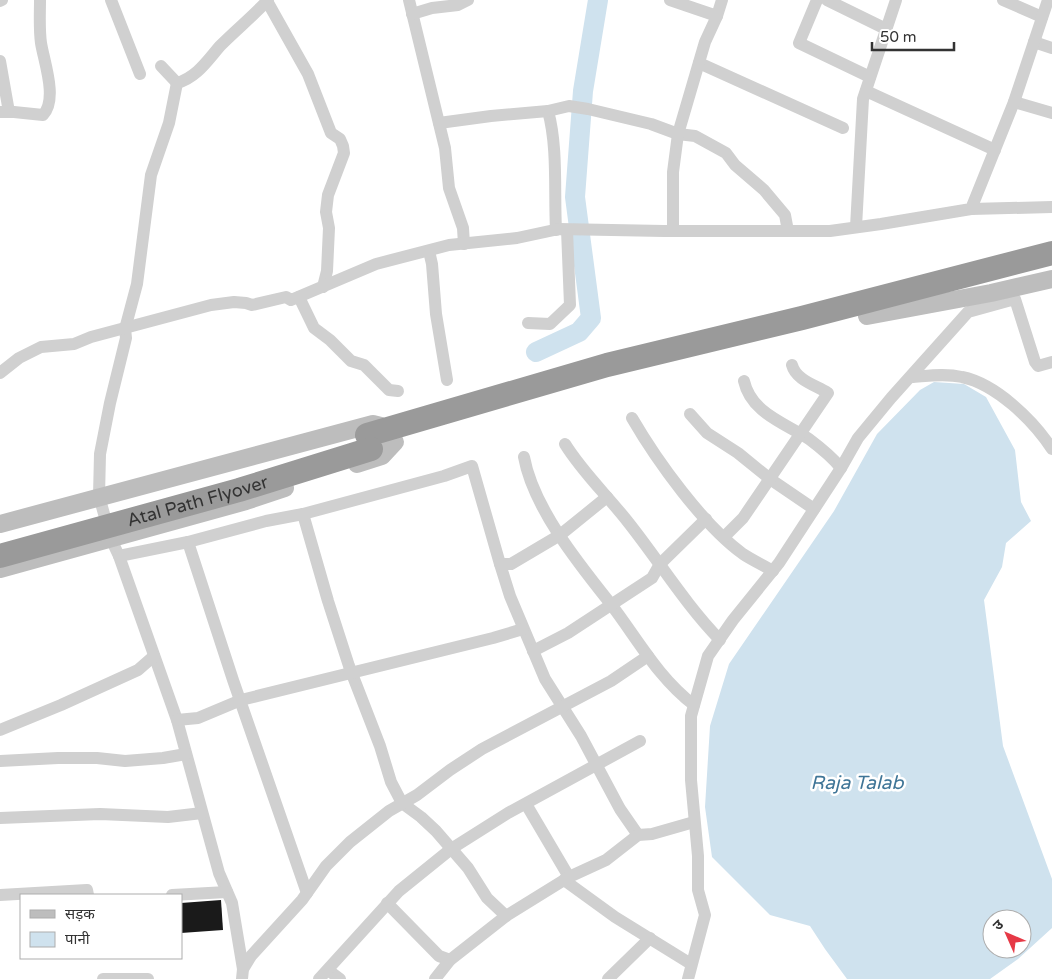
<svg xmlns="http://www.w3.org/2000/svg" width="1052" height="979" font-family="'Varela Round','Noto Sans Devanagari',sans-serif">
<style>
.water{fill:#cfe2ee;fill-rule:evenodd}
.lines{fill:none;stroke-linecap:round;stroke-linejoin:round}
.river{stroke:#cfe2ee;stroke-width:20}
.building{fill:#1a1a1a}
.street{stroke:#d0d0d0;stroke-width:12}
.secondary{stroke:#bdbdbd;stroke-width:18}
.highway{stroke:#9a9a9a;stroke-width:24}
.highway-bridge{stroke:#9a9a9a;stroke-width:24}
.labels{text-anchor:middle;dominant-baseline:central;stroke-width:5;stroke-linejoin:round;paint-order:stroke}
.street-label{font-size:18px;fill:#333;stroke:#fff}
.water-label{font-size:19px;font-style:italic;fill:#3f7597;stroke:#fff}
</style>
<rect width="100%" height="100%" fill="#fff"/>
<path class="water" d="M934,382L964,384L986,397L1015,450L1021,502L1031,521L1006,543L1002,567L984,600L1003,746L1052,879V928L1018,959L990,979H847L825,949L810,926L770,915L712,857L705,807L710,726L729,664L834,511L877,434L920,390ZM992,919H1022V949H992Z"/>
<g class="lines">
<path class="river" d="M536,352L579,332L591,318L575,197L583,91L598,0"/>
</g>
<path class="building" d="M221,900L223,930L181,933V903Z"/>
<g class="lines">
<g class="street">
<path d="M111,0L140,74"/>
<path d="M409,0L445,148L449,188L463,228L464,244"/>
<path d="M670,0L717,16"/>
<path d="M817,0L799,43L870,77"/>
<path d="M827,0L886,29"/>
<path d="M1003,0L1042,17"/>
<path d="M0,1L2,0"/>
<path d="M267,1L308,74L331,133L340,139L343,146L344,153L328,195L326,212L329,228L327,271L323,287"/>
<path d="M412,14L432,8L458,5L468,0"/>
<path d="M1034,42L1052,48"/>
<path d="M0,61L9,112"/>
<path d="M699,63L843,128"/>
<path d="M161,66L177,83"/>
<path d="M177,83L169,123L151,175L137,284L125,329L126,338L110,403L100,454L99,496L111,539L119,556L177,720L219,873L232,903L243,969"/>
<path d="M177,83C197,77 207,61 220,46C236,30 253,16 268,0"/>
<path d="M866,91L995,150"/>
<path d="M1014,102L1052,113"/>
<path d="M548,111C558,147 554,192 556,230"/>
<path d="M0,112H14L43,115C58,99 44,62 41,43C39,29 40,14 40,0"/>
<path d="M439,123L491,116L548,111L569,106L588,109L651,124L678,134L695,136L726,153L735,165L764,190L785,215L788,231"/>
<path d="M971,209L1052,207"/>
<path d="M856,227L863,99L896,0"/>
<path d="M673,231V172L678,134L705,42L717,16L722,0"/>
<path d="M429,251L432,264L436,314L447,380"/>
<path d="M299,297L314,328L330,340L351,361L364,365L389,390L398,391"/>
<path d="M528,323L550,324L570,305L567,230"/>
<path d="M0,373L19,358L41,347L74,344L91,337L211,305L234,302L246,303L252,305L286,297L291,300L376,264L449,245L517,238L559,229L664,231H830L881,224L971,209L1014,102L1048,0"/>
<path d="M911,377C927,376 945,373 962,377C996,384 1033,420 1052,449"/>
<path d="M744,381C751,413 785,423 809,439C821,448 832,457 841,468"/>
<path d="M690,414L707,433L738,453L770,479L814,509"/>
<path d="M632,418C657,461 703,525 743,554C752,560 763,565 773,571"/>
<path d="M565,444C583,473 607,495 628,522C659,561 685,604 720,640"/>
<path d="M524,457C533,507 578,563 610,603C637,638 658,678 694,705"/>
<path d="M303,514L328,601L349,666L380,746L391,782L402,803L421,817L436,831L468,868L487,898L506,916"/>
<path d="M724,537L743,518L828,393C815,385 796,380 792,365"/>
<path d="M188,542L233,680L307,893"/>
<path d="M119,556L188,542L266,521L303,514L444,476L472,466L500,564L510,596L545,679L581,736L620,809L638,835"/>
<path d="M500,564H511L560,535L607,497"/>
<path d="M533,651L568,633L652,578L660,564L706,519"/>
<path d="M177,720L198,718L241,700L493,638L523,629"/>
<path d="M0,730L61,705L138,670L154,656"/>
<path d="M0,761L58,758H97L125,761L163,758L186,754"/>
<path d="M526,804L569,877"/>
<path d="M0,818L100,814L168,817L202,813"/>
<path d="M564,880L615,917L691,964"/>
<path d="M0,895L87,890L88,895"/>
<path d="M172,895L227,892"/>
<path d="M387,903L439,956L450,960"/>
<path d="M328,970L340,979"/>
<path d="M103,979H148"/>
<path d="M242,979L243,969L251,956L302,900L326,866L350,842L389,811L417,795L450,770L482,749L611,681L648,656"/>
<path d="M319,979L399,891L451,849L508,813L640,741"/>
<path d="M435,979L450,960L506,916L569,877L606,860L638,835L652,834L694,822"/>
<path d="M608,979L650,938"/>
<path d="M688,979L705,915L698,890V856L691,780V716L708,656L733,620L779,563L841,468L858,438L891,398L968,312L1015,299L1035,362L1038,366L1052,362"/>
</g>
<g class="secondary">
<path d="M867,316L991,293L1052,279"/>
<path d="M357,464L382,456L395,442"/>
<path d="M0,524L373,424L381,426"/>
<path d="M0,569L246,501L285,488"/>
</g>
<path class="highway" d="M367,435L607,365L802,318L1052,253"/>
<path class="highway-bridge" id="s1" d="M0,556L239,490L371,449"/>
</g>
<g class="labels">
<g class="street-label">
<text stroke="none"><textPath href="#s1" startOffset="205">Atal Path Flyover</textPath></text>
</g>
<g class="water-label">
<text x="857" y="783">Raja Talab</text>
</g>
</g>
<rect x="20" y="894" width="162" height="65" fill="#ffffff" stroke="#adadad"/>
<rect x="30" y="910" width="25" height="8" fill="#bdbdbd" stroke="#adadad"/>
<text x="65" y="919" font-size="15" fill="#333333">सड़क</text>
<rect x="30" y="932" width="25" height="15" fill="#cfe2ee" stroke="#adadad"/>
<text x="65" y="944" font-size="15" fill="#333333">पानी</text>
<g transform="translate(1007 934) rotate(315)"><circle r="24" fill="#ffffff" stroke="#adadad"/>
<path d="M0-4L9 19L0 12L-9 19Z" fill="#e63946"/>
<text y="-8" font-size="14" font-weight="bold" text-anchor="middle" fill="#333333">उ</text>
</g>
<path d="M872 42v8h82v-8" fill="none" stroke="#333333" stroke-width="2.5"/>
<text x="880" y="42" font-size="15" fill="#333333" stroke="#ffffff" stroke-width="4" paint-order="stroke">50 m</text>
</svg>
